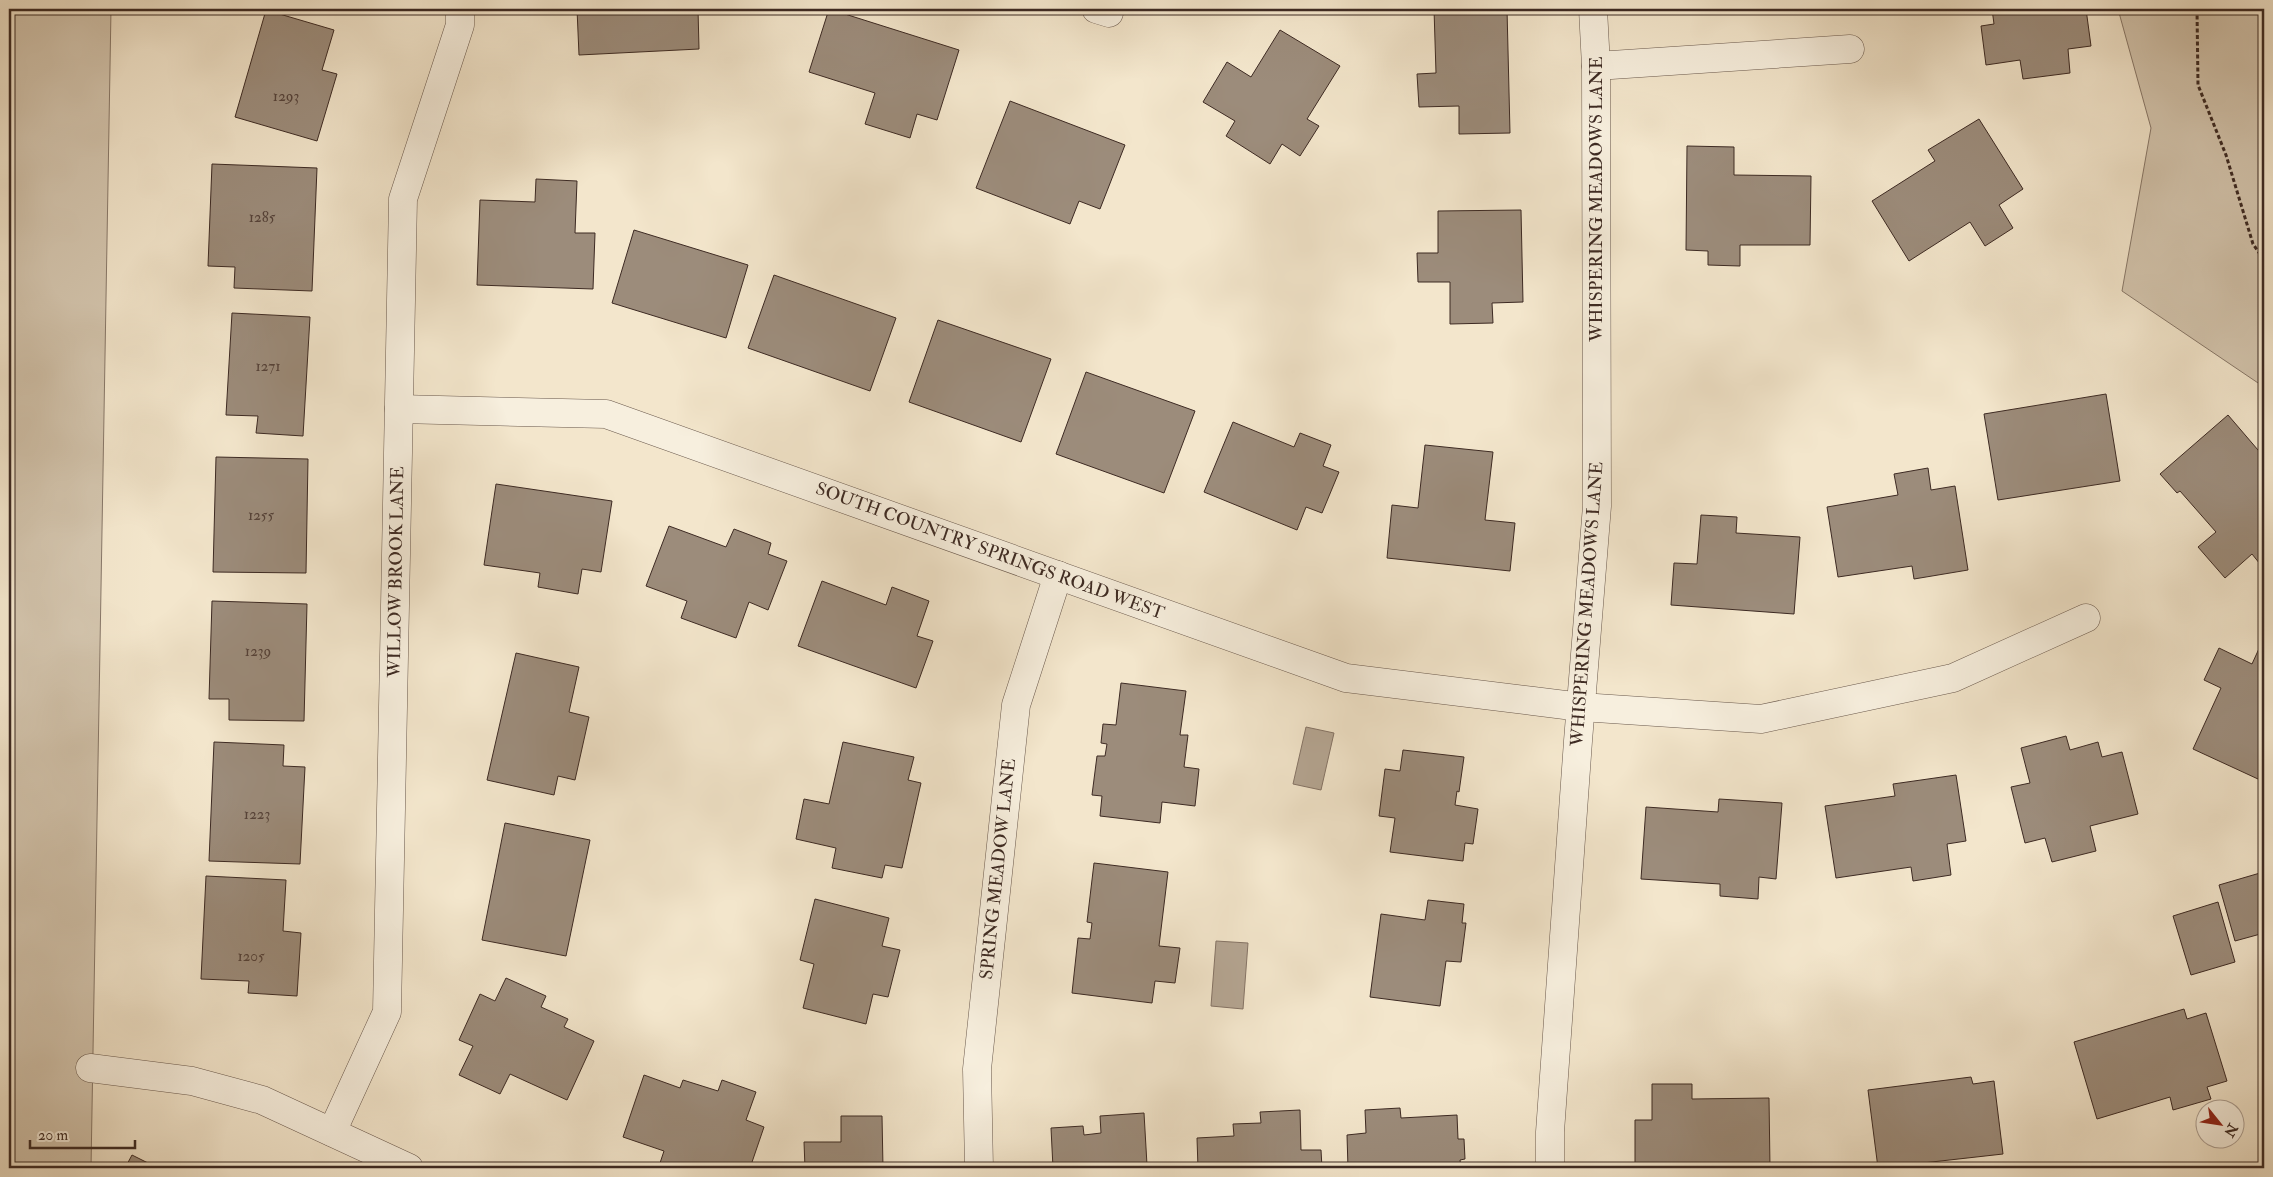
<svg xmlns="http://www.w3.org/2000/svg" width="2273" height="1177" font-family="'IM FELL Double Pica',serif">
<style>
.green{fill:#d4c6af;stroke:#887869}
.water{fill:#b5a693;stroke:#857466}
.building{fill:#9c8c7b;stroke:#3d2a23}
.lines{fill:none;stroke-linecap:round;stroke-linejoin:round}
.minor-casing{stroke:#6a594d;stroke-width:29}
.path{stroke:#3d2a23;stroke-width:3;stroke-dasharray:4 2.5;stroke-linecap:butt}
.minor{stroke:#f7efde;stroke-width:28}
.labels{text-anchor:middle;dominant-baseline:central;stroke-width:4;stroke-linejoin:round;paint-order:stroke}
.number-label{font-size:15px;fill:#554239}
.street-label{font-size:18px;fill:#3d2a23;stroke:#f7efde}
</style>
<rect width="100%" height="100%" fill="#f3e6cc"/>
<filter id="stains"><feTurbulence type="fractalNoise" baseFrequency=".004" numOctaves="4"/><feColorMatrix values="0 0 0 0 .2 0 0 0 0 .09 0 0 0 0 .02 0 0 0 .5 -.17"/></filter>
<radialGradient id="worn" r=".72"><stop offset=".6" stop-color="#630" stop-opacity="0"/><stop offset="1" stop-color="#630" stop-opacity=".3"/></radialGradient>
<g class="green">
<path d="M9,9H111L91,1168H9Z"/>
<path d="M2118,9H2264V387L2122,291L2151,128Z"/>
</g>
<g class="water">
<path d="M1306,727L1334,733L1321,790L1293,784Z"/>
<path d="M1216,941L1248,943L1243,1009L1211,1006Z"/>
</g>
<g class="building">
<path d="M577,9H698L699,49L579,55Z"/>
<path d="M829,9L959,50L937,120L917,114L910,138L865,124L875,93L809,72Z"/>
<path d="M1434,9H1507L1510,133L1459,134V106L1419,107L1417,74L1436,73Z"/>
<path d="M1992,9H2059V13L2086,9L2091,46L2068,49L2070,73L2023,79L2020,60L1986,65L1981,26L1994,24Z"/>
<path d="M266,10L334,30L322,70L337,74L317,141L235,117Z"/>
<path d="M1280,30L1340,66L1307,119L1319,126L1300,156L1282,144L1270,164L1226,136L1235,121L1203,102L1227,62L1251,77Z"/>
<path d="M1010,101L1125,145L1100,209L1079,201L1070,224L976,188Z"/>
<path d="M1979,119L2023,189L1999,205L2013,228L1985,246L1970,222L1909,261L1872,201L1935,161L1928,150Z"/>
<path d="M1687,146L1734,147V175L1811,176L1810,245H1740V266L1708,265V251L1686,250Z"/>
<path d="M212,164L317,168L312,291L234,288L235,267L208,266Z"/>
<path d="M536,179L577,181L575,233H595L593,289L477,285L480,200L535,202Z"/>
<path d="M1521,210L1523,302L1492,303L1493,323L1450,324V282H1418L1417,253H1438V211Z"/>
<path d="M634,230L748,265L726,338L612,303Z"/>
<path d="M774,275L896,318L870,391L748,348Z"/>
<path d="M232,313L310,317L303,436L256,433L258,416L226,415Z"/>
<path d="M938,320L1051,359L1021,442L909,402Z"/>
<path d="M1086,372L1195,411L1164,493L1056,454Z"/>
<path d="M2106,394L2120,481L1998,500L1984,414Z"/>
<path d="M2228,415L2264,457V569L2252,554L2225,578L2198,547L2216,532L2180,491L2177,493L2160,474Z"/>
<path d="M1233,422L1294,447L1300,433L1331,445L1323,466L1339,472L1322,513L1306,507L1297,530L1204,492Z"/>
<path d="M1425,445L1493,452L1485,520L1515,523L1510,571L1387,558L1392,505L1418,508Z"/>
<path d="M216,457L308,459L306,573L213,572Z"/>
<path d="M1928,468L1931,490L1955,486L1968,570L1914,579L1912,566L1838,577L1827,507L1898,495L1894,474Z"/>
<path d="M496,484L612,501L601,572L582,569L578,594L538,587L540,573L484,565Z"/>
<path d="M1701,515L1737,517L1736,533L1800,537L1794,614L1671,605L1674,563L1697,564Z"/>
<path d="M669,526L726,547L734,529L771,543L768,554L787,561L768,610L749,602L736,638L681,618L687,601L646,586Z"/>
<path d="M822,581L886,605L892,587L929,601L917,636L933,641L916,688L798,646Z"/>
<path d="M212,601L307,604L304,721L229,720V699H209Z"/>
<path d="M2262,642L2264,643V765L2258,779L2193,749L2221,688L2204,680L2219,648L2252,664Z"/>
<path d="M516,653L579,667L569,712L589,717L575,780L558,776L554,795L487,780Z"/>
<path d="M1121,683L1186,691L1180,735H1188L1184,767L1199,769L1195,806L1162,802L1160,823L1100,816L1102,796L1092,795L1097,756H1105L1107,744L1101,743L1103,724L1116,725Z"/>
<path d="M2066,736L2070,750L2098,742L2102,757L2122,752L2138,814L2090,826L2096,851L2052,862L2045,838L2025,843L2011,787L2030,783L2021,748Z"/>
<path d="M214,742L284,745L283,766L305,767L300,864L209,861Z"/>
<path d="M843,742L914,757L908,780L921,783L902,868L885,865L882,878L832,868L836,848L796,839L804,799L829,804Z"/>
<path d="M1403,750L1464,757L1459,792L1457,791L1455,805L1478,809L1473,844L1465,843L1463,861L1390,852L1395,818L1379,816L1385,769L1400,771Z"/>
<path d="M1956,775L1966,841L1947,844L1951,875L1913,881L1911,867L1836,878L1825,806L1895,796L1893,784Z"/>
<path d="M1719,799L1782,803L1776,879L1759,877L1758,899L1720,896V884L1641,879L1646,807L1718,812Z"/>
<path d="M505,823L590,840L566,956L482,940Z"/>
<path d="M1094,863L1168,872L1159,946L1180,948L1175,983L1155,981L1152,1003L1072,993L1078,938L1090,939L1092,923L1087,922Z"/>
<path d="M2260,873L2264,887V933L2235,941L2219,885Z"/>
<path d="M206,876L286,880L283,931L301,933L297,996L248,993L249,981L201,979Z"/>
<path d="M815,899L889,918L882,946L900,950L888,997L873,994L866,1024L803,1008L814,964L800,960Z"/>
<path d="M1428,900L1464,904L1462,923H1466L1461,962L1446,961L1440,1006L1370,997L1381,914L1425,920Z"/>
<path d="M2218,902L2235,962L2191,975L2173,916Z"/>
<path d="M506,978L546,996L541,1007L568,1019L564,1027L594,1041L567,1100L510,1074L500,1094L459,1075L473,1046L459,1040L480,994L495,1001Z"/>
<path d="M2184,1009L2187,1019L2206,1013L2227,1081L2207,1087L2211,1099L2173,1110L2170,1097L2097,1119L2074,1042Z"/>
<path d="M644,1075L680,1088L683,1080L718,1091L722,1080L756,1092L746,1120L764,1127L750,1168H665L659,1166L664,1151L623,1137Z"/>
<path d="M1971,1077L1973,1084L1994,1081L2003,1154L1878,1168L1868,1090Z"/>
<path d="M1652,1084H1692V1099L1769,1098L1770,1168H1635V1120H1652Z"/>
<path d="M1400,1108L1401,1118L1457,1115L1458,1139H1464L1465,1159L1460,1160L1461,1168H1348L1347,1135L1366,1133L1365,1110Z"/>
<path d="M1300,1110L1301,1150H1321L1322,1168H1198L1197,1138L1234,1136L1233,1124L1261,1123L1260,1112Z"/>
<path d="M1144,1113L1147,1165L1165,1164V1168H1053L1051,1128L1083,1126L1084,1135L1101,1133L1100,1116Z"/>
<path d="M841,1116H882L883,1168H805L804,1142H841Z"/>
<path d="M132,1155L158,1168H125Z"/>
</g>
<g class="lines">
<g class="minor-casing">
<g id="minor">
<path d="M1096,9L1109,13"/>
<path d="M1596,66L1850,49"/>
<path d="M399,409L606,414L1346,678L1533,701L1581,707L1761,719L1953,678L2086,618"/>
<path d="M90,1068L192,1081L262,1100L409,1168"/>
<path d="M332,1132L387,1012L403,199L460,25V9"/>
<path d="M979,1168L977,1069L1016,705L1058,575"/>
<path d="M1550,1168V1132L1578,741L1597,506L1596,66L1593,9"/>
</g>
</g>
<path class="path" d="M2197,9L2198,85L2226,155L2253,244L2264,260"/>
<use href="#minor" class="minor"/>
</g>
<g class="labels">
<g class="number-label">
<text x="286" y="96">1293</text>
<text x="262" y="217">1285</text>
<text x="268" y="366">1271</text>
<text x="261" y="515">1255</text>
<text x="258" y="651">1239</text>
<text x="257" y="814">1223</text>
<text x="251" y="956">1205</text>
</g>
<g class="street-label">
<text transform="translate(1596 199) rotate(-90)">WHISPERING MEADOWS LANE</text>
<text transform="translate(990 551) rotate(20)">SOUTH COUNTRY SPRINGS ROAD WEST</text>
<text transform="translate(396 572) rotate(-89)">WILLOW BROOK LANE</text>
<text transform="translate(1587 604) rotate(-86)">WHISPERING MEADOWS LANE</text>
<text transform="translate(998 869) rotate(-84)">SPRING MEADOW LANE</text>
</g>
</g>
<rect width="2273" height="1177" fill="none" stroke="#f3e6cc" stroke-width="30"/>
<rect x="10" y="10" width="2253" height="1157" fill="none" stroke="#3d2a23" stroke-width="2.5"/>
<rect x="15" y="15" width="2243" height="1147" fill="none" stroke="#3d2a23"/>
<g transform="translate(2220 1124) rotate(120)"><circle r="24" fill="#f7efde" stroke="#ada093"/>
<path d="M0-4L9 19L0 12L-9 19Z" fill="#8f2418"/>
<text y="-8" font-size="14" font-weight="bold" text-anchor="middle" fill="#3d2a23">N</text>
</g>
<path d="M30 1140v8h105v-8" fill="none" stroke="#3d2a23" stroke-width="2.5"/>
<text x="38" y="1140" font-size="15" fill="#3d2a23" stroke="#f7efde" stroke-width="4" paint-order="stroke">20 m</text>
<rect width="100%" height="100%" filter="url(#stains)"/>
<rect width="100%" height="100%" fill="url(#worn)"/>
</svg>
